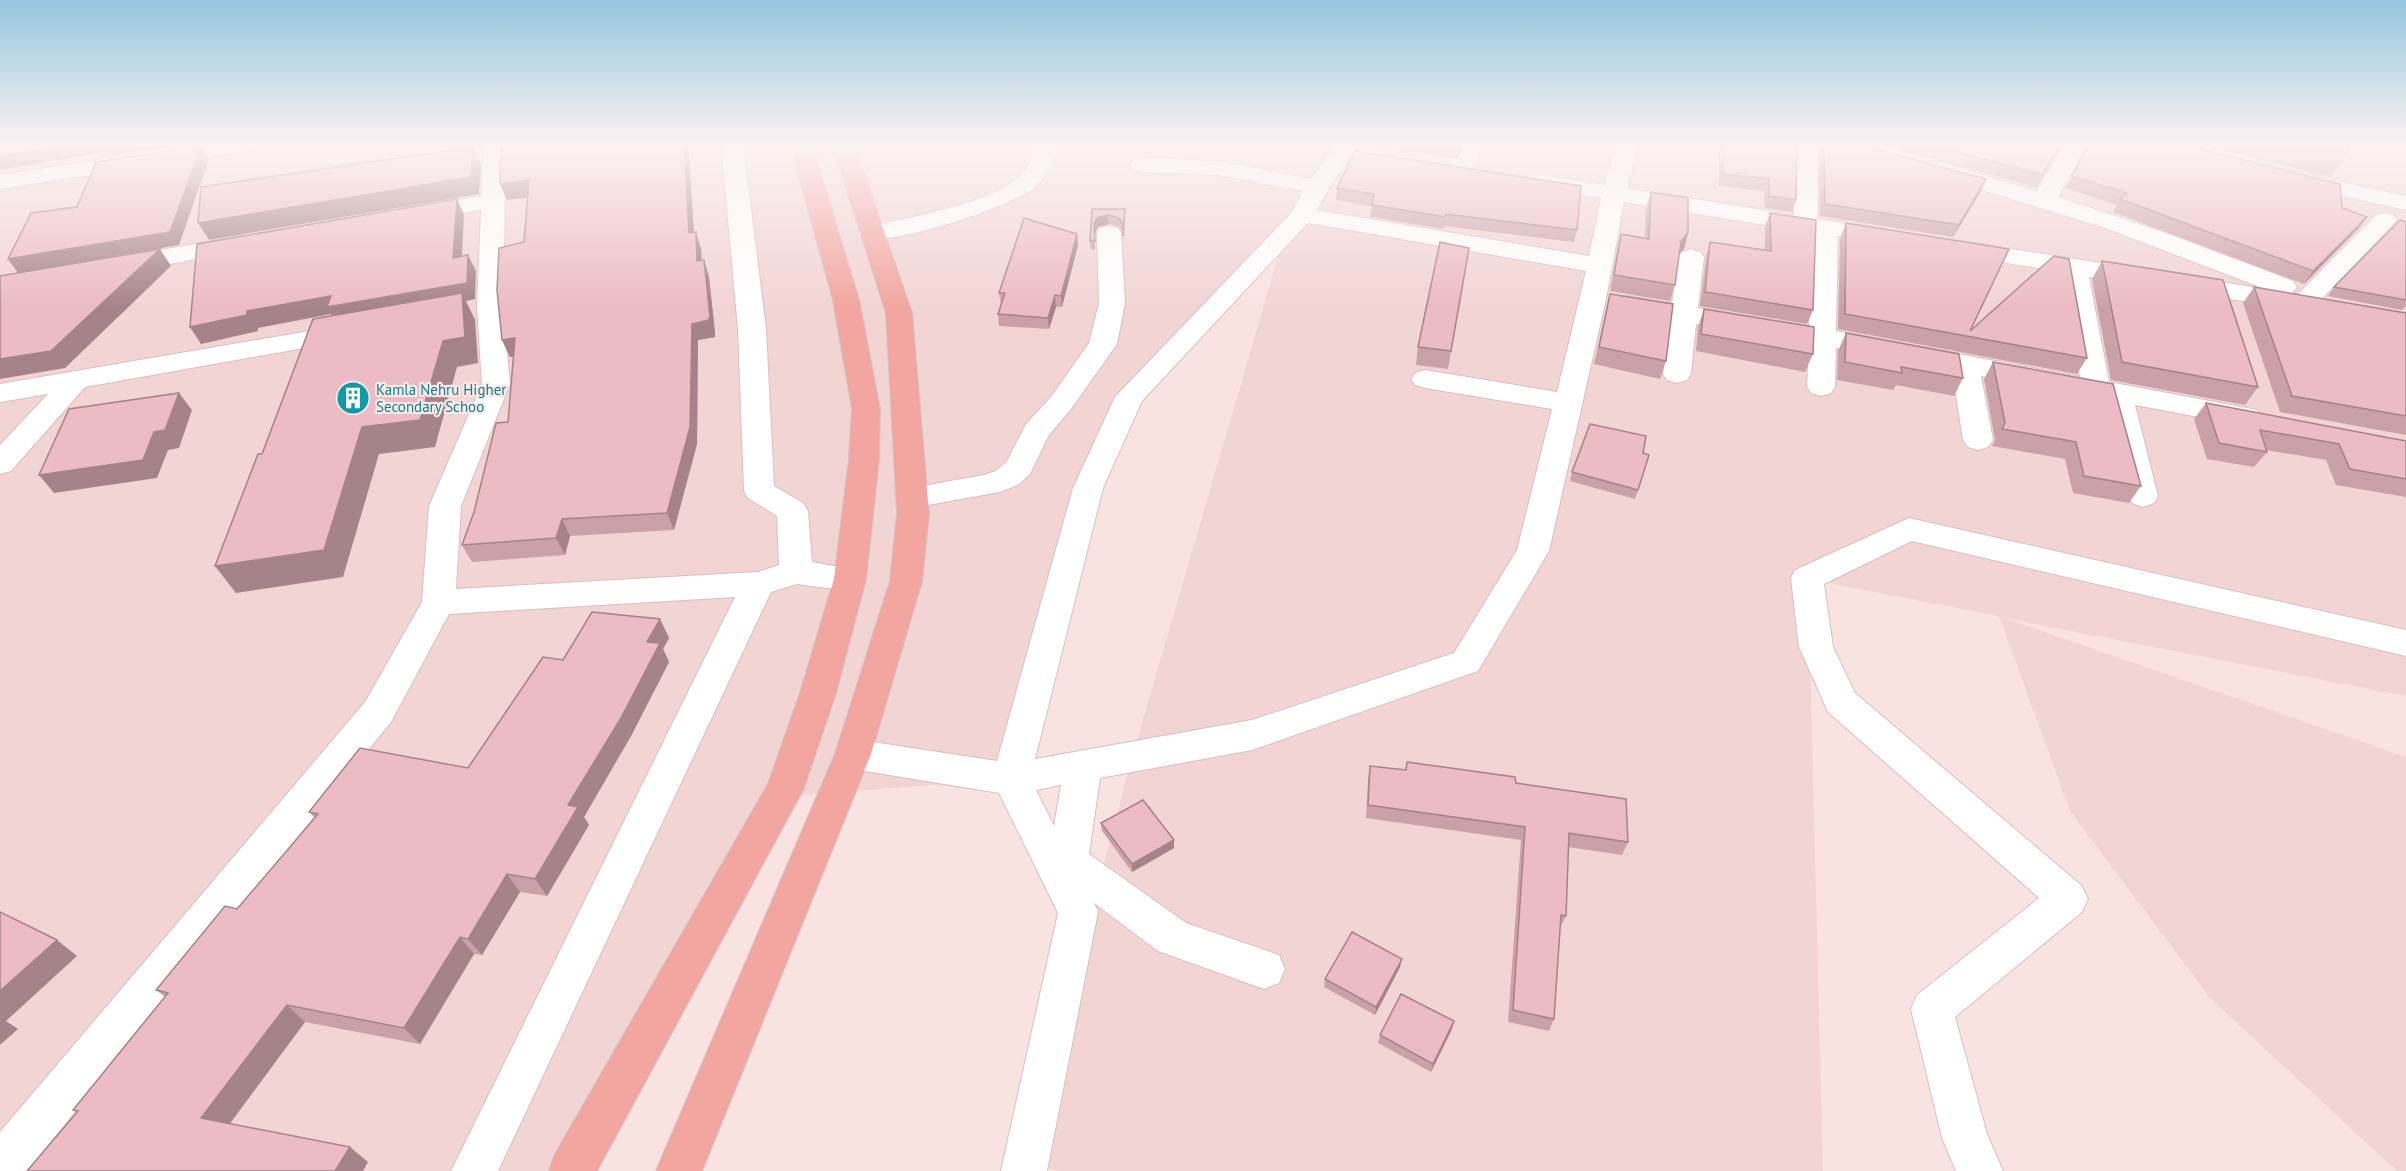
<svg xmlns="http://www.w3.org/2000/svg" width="2406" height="1171" font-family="'PT Sans',sans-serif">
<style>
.residential{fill:#f2d4d3}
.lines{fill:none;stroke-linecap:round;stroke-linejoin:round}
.minor-casing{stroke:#dcbec1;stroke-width:2}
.major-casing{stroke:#d1c5c7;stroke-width:2}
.minor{fill:#fff;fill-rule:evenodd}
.major{fill:#f2a69f;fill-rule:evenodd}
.wall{fill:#cba1a8}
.shaded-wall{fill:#a58388}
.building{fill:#ecbbc3;stroke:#a58388;stroke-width:1.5}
.labels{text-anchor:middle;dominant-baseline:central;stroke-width:4.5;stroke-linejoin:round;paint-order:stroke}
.culture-label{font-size:15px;fill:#0d838f;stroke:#fde8e7;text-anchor:start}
</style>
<rect width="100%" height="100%" fill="#f9e3e1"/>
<path class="residential" d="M0,144H2406V696L2004,618L2406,757V1171H2397L2210,998L2070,811L1999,616L1808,579L1823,1171H1057L1026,1160L1132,757L1285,233L1129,397L1011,779L802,795L583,1171H0Z"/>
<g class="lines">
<g class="minor-casing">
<g id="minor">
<path d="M201,144H256L253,149L245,151L0,189V175Z"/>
<path d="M484,144H506L503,307L510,384L461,506L456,589L758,572L779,565L777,516L748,498L744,491L738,329L721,144H743L766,329L774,486L803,503L808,511L812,562L862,571L866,579L862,587L850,591L797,584L771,592L498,1171H451L735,597L449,614L391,722L27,1171H0V1132L365,702L422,602L429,506L482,384L477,307L481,210L416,221L407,219L404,214L407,209L416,207L481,196Z"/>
<path d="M1034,144H1056C1053,162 1048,176 1034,188C1009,208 893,246 863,238L860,233L863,228C902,218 1013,203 1030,162C1032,157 1032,150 1034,144Z"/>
<path d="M1336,144H1359L1329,188L1317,210L1589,256L1601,198L1528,186L1524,181L1528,176L1536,174L1605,185L1617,144H1639L1627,188L1794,215L1795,144H1817L1818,219L1888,230L1897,232L1900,237L1897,242L1888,244L1838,236L1836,331L2080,377L2062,272L1953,254L1949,249L1953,244L1962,241L2265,289L2105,228L1933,175L1929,170L1933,165L1941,163L2037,191L2065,144H2087L2058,197L2166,233L2293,281L2297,287L2292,293L2298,294L2376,215L2385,213L2394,215L2397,220L2318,303L2305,304L2294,309L2089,277L2109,382L2247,408L2257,410L2262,417L2257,424L2247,426L2135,405L2158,496L2154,503L2143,507L2132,503L2128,496L2104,399L1981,376L1993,440L1988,447L1978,450L1968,447L1963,440L1952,370L1836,348L1835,387L1831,393L1821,396L1811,393L1807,387L1809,343L1696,324L1691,374L1687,380L1677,383L1667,380L1663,374L1670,319L1618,310L1614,304L1618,298L1627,296L1672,304L1678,257L1682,252L1691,249L1700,252L1704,257L1698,308L1809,327L1813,233L1624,202L1606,299L1549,551L1478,671L1252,750L1100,778L1089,854L1186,923L1279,955L1285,969L1279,983L1264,989L1158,951L1094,903L1098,912L1047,1171H1001L1058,913L999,793L853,769L840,765L835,754L840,743L853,739L997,761L1073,488L1115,397L1292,212L1303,191L1218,175L1142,172L1134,170L1130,165L1134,160L1142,158L1218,161L1311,179ZM1308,223L1586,271L1557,392L1425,370L1415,373L1411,379L1415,385L1425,388L1552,409L1517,550L1454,653L1252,720L1035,759L1103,488L1142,401ZM1061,785L1054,826L1036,790Z"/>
<path d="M1461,144H1483L1469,174L1461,176L1453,174L1449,169Z"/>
<path d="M1888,144H1910L1901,161L1893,163L1885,161L1882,156Z"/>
<path d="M2296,172L2406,196V210L2288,184L2284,179L2288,174Z"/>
<path d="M1109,226L1118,228L1121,233L1125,303L1117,344L1071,409L1049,435L1030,474L1018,485L1000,492L911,508L900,504L896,497L900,490L984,475L996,471L1007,461L1026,424L1051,397L1089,343L1099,303L1097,233L1100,228Z"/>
<path d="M241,236L250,239L254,244L250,249L121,273L112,270L108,265L112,260L121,257Z"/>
<path d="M350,324L360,326L364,332L360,338L85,387L11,471L0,474V445L48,394L0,402V384Z"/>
<path d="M1909,518L2406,630V656L1912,541L1824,584L1833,647L1855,693L2082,886L2088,899L2082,912L1955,1017L1987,1134L2003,1171H1956L1942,1138L1911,1009L1917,995L2039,898L1828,712L1799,647L1791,578L1795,570Z"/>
</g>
</g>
<g class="major-casing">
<g id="major">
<path d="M790,144H812L859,300L880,409L879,459L866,579L836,693L804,788L597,1171H549L555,1154L768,784L800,693L834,579L849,459L852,409L833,300Z"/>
<path d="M832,144H854L912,313L929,514L922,581L871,754L702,1171H656L835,754L890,581L897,514L886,313Z"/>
</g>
</g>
<use href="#minor" class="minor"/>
<use href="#major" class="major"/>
</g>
<g class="wall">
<path d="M688,144L694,233L701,249L702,260H704L709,277L715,333V337L698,340L697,444L674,530L570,536L565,555L472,562L462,545L508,422L513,357H510L502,340L524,242L528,198L507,200Z"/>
<path d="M1362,144H1463L1457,159Z"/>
<path d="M1719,144H1797L1796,200L1792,212L1765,208L1764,191L1719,186Z"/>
<path d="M1819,144H1855L1981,191L1953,237L1820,216Z"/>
<path d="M1876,144H2062L2037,187Z"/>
<path d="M2088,144H2190L2342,208L2367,217L2358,229L2304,284L2113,212L2117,205L2066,188L2089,145Z"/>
<path d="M2210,144H2347L2348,153L2331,177L2209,147Z"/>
<path d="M1355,151L1577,230L1574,242L1444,226V229L1370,217L1372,206L1336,200L1337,188Z"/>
<path d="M1651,192L1688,233L1684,249L1679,254L1675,285L1670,301L1610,291L1617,250L1621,234L1645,238L1646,208Z"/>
<path d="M1092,209L1125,217L1124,244L1123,233L1120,227L1109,224L1098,227L1095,233V250L1091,249L1090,241Z"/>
<path d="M1770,213L1813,310L1807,324L1700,306L1706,256L1710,242L1765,250V227Z"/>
<path d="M2406,222V306L2402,310L2328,296L2334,287Z"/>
<path d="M1846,223L1970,331L2087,358L2077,374L1838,329L1840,239Z"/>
<path d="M1077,234L1078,245L1062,307H1056L1049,329L999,326L998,314L1001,305L999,293Z"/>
<path d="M1469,248L1448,369L1416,365L1418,347Z"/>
<path d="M2102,261L2258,387L2245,405L2111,380L2092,279Z"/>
<path d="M2254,287L2406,313V435L2280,412L2243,303Z"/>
<path d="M1610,294L1666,361L1660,379L1594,364Z"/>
<path d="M1704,309L1813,354L1805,372L1696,351L1698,327Z"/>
<path d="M1846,333L1963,378L1954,396L1896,385L1893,390L1837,380L1838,351Z"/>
<path d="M1993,362L2141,486L2129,503L2073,493L2065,459L1992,446L1995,440L1984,379Z"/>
<path d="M2206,403L2406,441V497L2336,485L2326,460L2266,450L2267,452L2254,467L2207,459L2194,419Z"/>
<path d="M1643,453L1649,455L1635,499L1570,481L1572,472Z"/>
<path d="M660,619L669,638L663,649L669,662L631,736L584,817L589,825L547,896L520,892L482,955L474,954L420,1044L305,1022L229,1124L368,1162L77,1113L73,1110L165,997L156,990L237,909L315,818L309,812L468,768L563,660Z"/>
<path d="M1407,762L1516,783L1628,842L1622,855L1568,847L1566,916L1560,928L1554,1019L1549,1031L1508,1022L1521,840L1366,818L1368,779L1370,766L1406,770Z"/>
<path d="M1101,823L1174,848L1132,872L1102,831Z"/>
<path d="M1400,967L1375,1015L1324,987L1325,979Z"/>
<path d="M1454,1021L1452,1029L1431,1072L1378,1043L1380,1035Z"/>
</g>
<g class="shaded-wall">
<path d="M68,144H186L113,155L110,151L0,170V156Z"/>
<path d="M684,144H688L695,250L689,233Z"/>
<path d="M1461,144H1463L1457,159L1459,151Z"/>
<path d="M2061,144H2062L2037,187L2043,175Z"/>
<path d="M201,146L209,159L179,245L18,273L8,259Z"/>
<path d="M473,147L481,164L479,194L209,240L198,223Z"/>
<path d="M1986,179L1981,191L1953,237L1959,225Z"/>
<path d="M529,180L536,196L507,200L500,184Z"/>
<path d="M457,199L464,215L461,274L453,258Z"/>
<path d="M1108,215L1109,224L1098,227L1095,233V250L1094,224L1097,218Z"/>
<path d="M2367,217L2358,229L2304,284L2313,271Z"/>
<path d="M696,232L701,249L702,278L697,261Z"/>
<path d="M1688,233L1684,249L1676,257L1681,241Z"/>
<path d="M1077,234L1078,245L1062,307L1061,296Z"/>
<path d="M160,249L171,266L65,368L0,379V359Z"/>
<path d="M468,255L476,271L475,299L466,301L475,320L478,363L457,367L435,447L379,454L343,577L236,593L215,566L336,323L331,314L258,328V331L201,344L190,327L247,311Z"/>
<path d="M704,260L709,277L715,333V337L698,340L697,444L674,530L667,513L692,324Z"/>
<path d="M1055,295L1056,307L1049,329L1048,318Z"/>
<path d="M515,338L523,355L510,357L502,340Z"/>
<path d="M179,393L192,410L179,448L168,450L157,478L54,493L39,475L154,432Z"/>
<path d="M562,519L570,536L565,555L556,538Z"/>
<path d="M660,619L669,638L663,649L669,662L631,736L584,817L589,825L547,896L535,879L568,805L647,642Z"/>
<path d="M1174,840V848L1132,872V864Z"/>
<path d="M507,874L520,892L482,955L468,939Z"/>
<path d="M460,937L474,954L420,1044L404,1028Z"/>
<path d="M57,940L77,956L6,1021L18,1029L0,1045V991Z"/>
<path d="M1402,959L1400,967L1375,1015L1376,1007Z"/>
<path d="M287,1005L305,1022L223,1133L201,1118Z"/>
<path d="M1454,1021L1452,1029L1431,1072L1433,1064Z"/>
<path d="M350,1147L368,1162L363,1171H335Z"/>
</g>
<g class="building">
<path d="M0,144H68L0,156Z"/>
<path d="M501,144H684L689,233L696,232L697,261L704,260L710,316L709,320L692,324L690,427L667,513L562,519L556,538L462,545L474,512L496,423L508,422L515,338L502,340L497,290L499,248L524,242L529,180L500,184Z"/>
<path d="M1415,144H1461L1459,151Z"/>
<path d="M1723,144H1797L1796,200L1769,196V179L1723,174Z"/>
<path d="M1824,144H1855L1986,179L1959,225L1825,204Z"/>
<path d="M1926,144H2061L2043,175Z"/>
<path d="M2089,144H2190L2200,147L2203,150L2340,184L2342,208L2367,217L2313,271L2120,199L2127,193L2072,176Z"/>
<path d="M2312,144H2347L2348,153Z"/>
<path d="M201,146L170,232L8,259L31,213L77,207L96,162Z"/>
<path d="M473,147L471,177L198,223L201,187Z"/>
<path d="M1355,151L1581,186L1577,230L1446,214L1445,217L1372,205L1374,194L1337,188Z"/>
<path d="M1651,192L1688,198V233L1681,241L1675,285L1614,275L1621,234L1649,239Z"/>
<path d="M457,199L453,258L468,255L467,283L327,307L331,296L247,311V315L190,327L197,244Z"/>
<path d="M1092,209H1125L1123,236V224L1119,218L1108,215L1097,218L1094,224L1095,241H1090Z"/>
<path d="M1770,213L1816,220L1813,310L1705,292L1710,242L1771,251Z"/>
<path d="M1024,218L1077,234L1061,296L1055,295L1048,318L998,314L1005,293H999Z"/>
<path d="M2400,220L2406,222V300L2334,287Z"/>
<path d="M1846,223L2009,249L1970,331L2054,256L2069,259L2087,358L1845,314Z"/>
<path d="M1440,242L1469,248L1451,351L1418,347Z"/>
<path d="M160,249L51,351L0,359V276Z"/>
<path d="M2102,261L2223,280L2258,387L2122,362Z"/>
<path d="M2254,287L2406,313V416L2292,396Z"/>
<path d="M462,293L465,337L443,341L420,420L362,427L324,550L215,566L258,454H262L313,319Z"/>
<path d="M1610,294L1673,304L1666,361L1599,347Z"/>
<path d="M1704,309L1814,327L1813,354L1701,334Z"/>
<path d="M1846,333L1959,354L1963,378L1901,367L1902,373L1845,362Z"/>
<path d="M1993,362L2113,384L2141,486L2084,476L2076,442L2002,429L2005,423Z"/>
<path d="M179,393L165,430L154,432L143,460L39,475L69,409Z"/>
<path d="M2206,403L2406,441V479L2350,469L2339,444L2260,430L2267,452L2219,443Z"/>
<path d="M1590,424L1646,436L1643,453L1649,455L1638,490L1572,472Z"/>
<path d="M592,612L660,619L647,642L660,643L621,718L568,805L578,807L535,879L507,874L468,939L460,937L404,1028L287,1005L201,1118L350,1147L335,1171H27L78,1111L73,1110L168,993L156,990L225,906L237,909L318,814L309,812L360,748L468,768L543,657L563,660Z"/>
<path d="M1407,762L1515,777L1516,783L1626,799L1628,842L1569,833L1566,916L1561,915L1554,1019L1513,1010L1525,827L1368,805L1370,766L1406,770Z"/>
<path d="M1143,800L1174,840L1132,864L1101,823Z"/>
<path d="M0,912L57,940L0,991Z"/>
<path d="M1352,932L1402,959L1376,1007L1325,979Z"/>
<path d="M1401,994L1454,1021L1433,1064L1380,1035Z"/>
</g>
<linearGradient id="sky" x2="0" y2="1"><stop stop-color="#95c6de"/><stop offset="0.47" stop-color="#fcf2f2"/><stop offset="1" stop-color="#fcf2f2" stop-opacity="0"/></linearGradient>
<rect width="2406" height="308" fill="url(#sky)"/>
<defs>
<g id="building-disc" transform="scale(1.725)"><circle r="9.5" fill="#0f9aa8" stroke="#fde8e7"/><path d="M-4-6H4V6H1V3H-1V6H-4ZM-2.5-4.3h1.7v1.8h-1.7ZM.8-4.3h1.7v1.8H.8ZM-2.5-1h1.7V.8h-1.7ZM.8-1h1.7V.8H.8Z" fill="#fff"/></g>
</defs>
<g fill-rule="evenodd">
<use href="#building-disc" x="353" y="398"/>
</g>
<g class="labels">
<g class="culture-label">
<text x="376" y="389">Kamla Nehru Higher<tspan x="376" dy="17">Secondary Schoo</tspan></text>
</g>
</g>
</svg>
